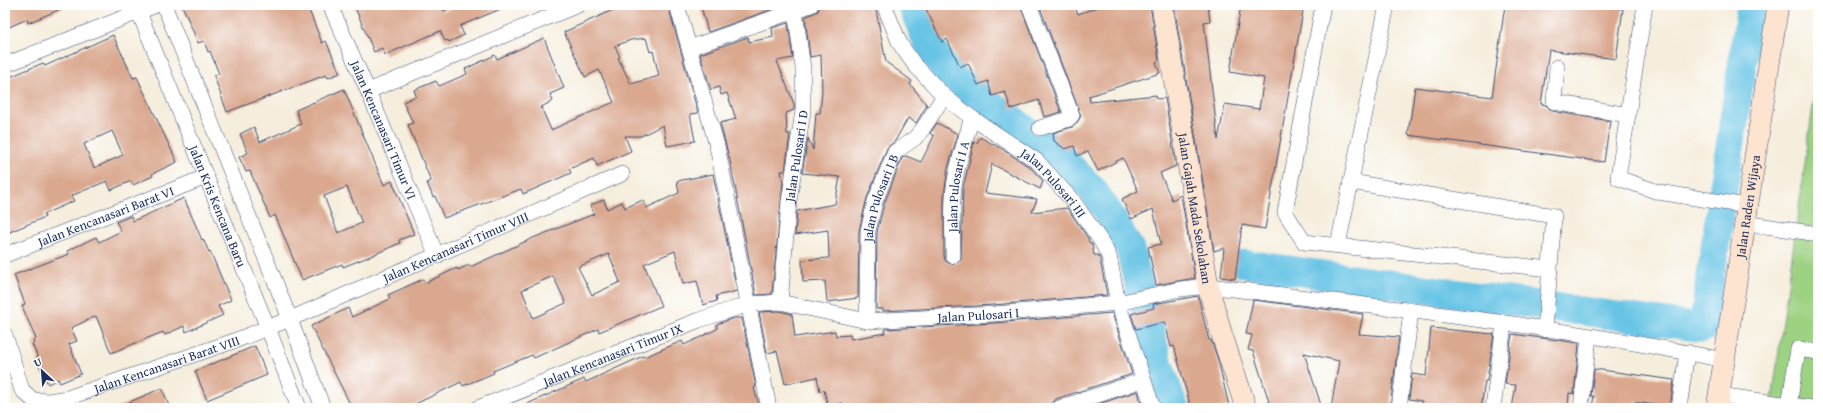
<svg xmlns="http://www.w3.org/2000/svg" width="1823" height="413" font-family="'Gentium Book Plus',serif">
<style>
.green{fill:#9dd282;stroke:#5c8070}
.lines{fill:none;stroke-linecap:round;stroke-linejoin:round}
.river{stroke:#67c4e5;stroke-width:29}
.building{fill:#daa88f;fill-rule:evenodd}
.street-casing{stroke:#3c4c71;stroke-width:16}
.secondary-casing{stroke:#3c4c71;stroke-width:22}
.street{stroke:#fff;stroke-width:15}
.secondary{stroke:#fde4d1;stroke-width:21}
.labels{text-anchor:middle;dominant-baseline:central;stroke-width:3.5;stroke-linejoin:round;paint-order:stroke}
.street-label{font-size:13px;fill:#1b2f5e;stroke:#fff}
</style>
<rect width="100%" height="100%" fill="#fff"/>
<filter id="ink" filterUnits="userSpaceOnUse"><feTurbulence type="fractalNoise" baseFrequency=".025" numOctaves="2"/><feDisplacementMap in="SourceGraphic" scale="8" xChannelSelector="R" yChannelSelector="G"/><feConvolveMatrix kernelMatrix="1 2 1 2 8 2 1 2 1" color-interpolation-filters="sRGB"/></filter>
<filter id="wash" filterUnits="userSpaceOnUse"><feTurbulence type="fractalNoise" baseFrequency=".012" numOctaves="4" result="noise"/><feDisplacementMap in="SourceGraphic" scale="16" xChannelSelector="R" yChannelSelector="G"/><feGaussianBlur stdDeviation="0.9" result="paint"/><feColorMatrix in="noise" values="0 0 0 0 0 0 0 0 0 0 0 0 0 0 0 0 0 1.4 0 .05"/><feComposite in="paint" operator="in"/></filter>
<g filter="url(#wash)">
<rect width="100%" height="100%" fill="#f6eedd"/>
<path class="green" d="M1818,70V408H1771Z"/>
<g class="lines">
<g class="river">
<path d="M912,5L927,41L945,70L974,94L1005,114L1061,157L1093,190L1110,215L1130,249L1157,359L1174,408"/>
<path d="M1245,264L1703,328L1751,5"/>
</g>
</g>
<g id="blocks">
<g class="building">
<path d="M5,5H70L28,23L27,19L5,29Z"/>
<path d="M182,5H307L322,43L326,41L340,73L328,78L326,75L227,112L214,76L219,74L210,51L208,52L204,41L198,43Z"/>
<path d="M354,5H441L444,11L457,5H510L460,26L464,35L449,42L448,40L445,41L440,31L385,55L382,48L374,52Z"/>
<path d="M624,5H668L698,113L690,114L695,141L667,146L663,125L641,136H625L631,151L597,166L594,158L569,169L571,173L523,194L521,189L444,218L435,196L433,197L427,183L431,181L408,125L413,123L403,102L416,96L414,90L436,81L439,86L467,74L465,69L495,55L497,59L544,38L564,88L550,94L553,101L541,107L551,130L614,102L599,70L585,77L564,32ZM646,38L650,52L653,51L659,76L631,84L618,58L620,57L615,46L631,40Z"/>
<path d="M708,5H784L708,32L701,7Z"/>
<path d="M820,5H875L886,62L912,81L910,84L927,105L916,123L908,118L895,141L887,148L867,198L859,231L858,298L827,302L825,281L803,282L802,260L829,258L828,230L795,235L797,211L835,204L840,177L802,173L808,138L813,150L816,113H820L822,91L821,55L810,57L805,17L818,11Z"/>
<path d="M924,5H1020L1061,112L1044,117L1039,100L1011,109L1005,92L992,96L988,81L978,85L968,63L960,67L947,39L942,42Z"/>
<path d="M1039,5H1074L1078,14L1104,5H1150L1159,60L1156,62L1160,73L1089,96L1090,102L1156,95L1157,99L1165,98L1176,166L1160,173L1172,200L1181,195L1195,278L1156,285L1148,247L1161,244L1153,209L1131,219L1122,199L1138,191L1123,158L1098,171L1088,151L1077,156L1074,146L1065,149L1054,141L1053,133L1072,127L1076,124L1081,116Z"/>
<path d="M1174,5H1208L1210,21L1204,22L1218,140L1225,104L1259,109L1264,78L1230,72L1241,5H1304L1265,229L1242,225L1235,279L1221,277L1224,248L1214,251Z"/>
<path d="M1505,5H1590L1623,9L1616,59L1549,50L1541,104L1546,105L1552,111L1610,121L1604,162L1408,135L1415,87L1492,97Z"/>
<path d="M788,23L793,58L777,61L794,104V110L786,113L787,134H790L785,171H781L783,183L772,294L756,295L730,161L720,123L736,119L727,93L721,95L719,87L711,90L700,54L748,37L749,42L773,37L772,28Z"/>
<path d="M113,35L133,78L137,77L177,162L152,174L153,176L133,185L131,181L111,190L107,181L71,196L74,201L44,214L45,217L5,234V79L43,63L45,66ZM112,131L123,155L94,168L84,144Z"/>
<path d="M344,89L384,185L392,181L414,234L399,240L400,243L373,255L343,267L342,264L302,280L275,215L270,218L250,171L246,172L239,157L248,153L240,134L254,127L260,142L301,124L296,110ZM347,187L362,223L338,233L324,196Z"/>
<path d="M937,123L958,134L948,168L944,195V256L945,261L953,265L961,260L963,188L974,142L977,143L980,137L1002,149L1031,168L1043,181L1040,189L992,164L985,193L1037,199L1032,212L1067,208L1088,238L1089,242L1092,244L1094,255H1098L1100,259L1107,295L993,305L883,311V309H876L877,232L884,204L902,158L906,156L921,162L934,136L930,133Z"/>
<path d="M713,174L737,291L716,296L717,301L703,305L697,281L683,284L675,251L644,264L661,306L599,332L598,329L534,358L532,355L493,371L494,373L463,386L461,382L407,408H352L311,326L348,308L352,317L390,299L388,295L423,279L425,283L457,268L458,270L469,265L470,267L533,238L594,214L590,205L604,200L607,209L622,202L625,208L643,200L646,208L679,193L677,181ZM609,254L620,282L592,295L578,267ZM553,276L566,303L533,318L522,290Z"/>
<path d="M184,198L202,240L203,239L209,252L210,251L231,300L218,306L223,315L186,332L184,326L165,335L163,332L111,353L96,316L71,328L77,341L69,344L81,374L60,383L58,379L48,384L37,361L39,360L32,344L34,343L33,340L36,339L22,306L25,304L14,275L69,254L67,251L96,237L99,242L121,231L116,222L131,216L133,221Z"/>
<path d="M1198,296L1209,340H1211L1218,360L1229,406L1220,408H1191L1174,346L1171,347L1165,322L1136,329L1131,314L1154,308L1153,304Z"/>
<path d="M1253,300L1363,314L1359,334L1399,337L1390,408H1331L1339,361L1304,353L1322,408H1271L1253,351L1248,350L1252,335L1246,334Z"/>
<path d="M779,311L792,314L795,337L835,331L836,336L850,335L851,339L885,333V329L994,323L1112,313L1132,374L1056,399L1050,406L1041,408H843L842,403L828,406L824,390L820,391L817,377L785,384L777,351L767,353L759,312Z"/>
<path d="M734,318H742L756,387L754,388L760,408H518L584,379L586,382L643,356L644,357L682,341L684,345L717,329V324Z"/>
<path d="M1431,328L1494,334L1487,381H1485L1481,408H1421L1422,401L1409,399L1412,374L1426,376Z"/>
<path d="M1512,334L1579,343L1574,394L1569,393L1568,408H1512L1516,385L1505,384Z"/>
<path d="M255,346L267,375L207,400L195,371Z"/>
<path d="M1594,369L1674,380L1670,407L1634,402L1633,408H1592L1594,396H1591Z"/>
<path d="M162,388L170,408H116Z"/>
<path d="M1138,391L1142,408H1087Z"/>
</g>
</g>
</g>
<g filter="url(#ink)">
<use href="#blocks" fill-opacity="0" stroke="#3c4c71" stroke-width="1"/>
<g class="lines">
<g class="street-casing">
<g id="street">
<path id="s1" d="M136,5L268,328L299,408"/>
<path d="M164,5L290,319L323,408"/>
<path id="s2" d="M330,5L368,91L437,256"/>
<path d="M677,5L717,146L769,408"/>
<path id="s3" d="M884,5L900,44L914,64L944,96L972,118L1037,161L1073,201L1101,241L1109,256L1118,303L1153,408"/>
<path d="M1029,5L1072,115L1069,119L1040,128"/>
<path d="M1323,5L1285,212L1304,242L1550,269"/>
<path d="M1645,5L1618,178L1658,192L1747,206"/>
<path d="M689,48L811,5"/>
<path d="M5,65L156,5"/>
<path d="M1557,67L1554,102L1628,115"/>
<path d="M368,91L578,5"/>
<path d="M1351,182L1554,216L1545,330"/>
<path d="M1745,223L1818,234"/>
<path d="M1338,245L1387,5"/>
<path id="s4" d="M5,255L206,177"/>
<path id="s5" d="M953,256C953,233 951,210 954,187C957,164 965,141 972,118"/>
<path id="s6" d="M780,302L789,201L803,111V68L795,11"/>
<path id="s7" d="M867,321L868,231L875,201L895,152L915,138L922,130L944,96"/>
<path id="s8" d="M5,335L22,390L33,400L49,401L67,398L234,341L290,319L622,174"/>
<path d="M1719,395L1812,408"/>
<path d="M1789,405L1798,349L1818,352"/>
<path id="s9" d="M478,408L699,320L749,304L780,302L867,321L994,314L1118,303L1180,289L1208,286C1380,307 1554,325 1724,360"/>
<path d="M1059,408L1143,380"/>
<path d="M1399,408L1411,311"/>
<path d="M1493,408L1504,324"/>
<path d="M1581,408L1589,337"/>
<path d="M1679,408L1687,352"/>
</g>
</g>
<g class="secondary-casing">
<g id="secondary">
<path id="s10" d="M1162,5L1208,286L1221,332L1246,408"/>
<path id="s11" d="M1717,408L1778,5"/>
</g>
</g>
<use href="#street" class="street"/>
<use href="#secondary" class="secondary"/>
</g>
</g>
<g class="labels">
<g class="street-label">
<text stroke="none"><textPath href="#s2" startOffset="136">Jalan Kencanasari Timur VI</textPath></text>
<text stroke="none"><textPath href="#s6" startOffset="147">Jalan Pulosari I D</textPath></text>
<text stroke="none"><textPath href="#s3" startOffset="251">Jalan Pulosari III</textPath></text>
<text stroke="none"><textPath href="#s5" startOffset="70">Jalan Pulosari I A</textPath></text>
<text stroke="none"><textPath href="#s7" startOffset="125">Jalan Pulosari I B</textPath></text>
<text stroke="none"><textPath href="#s1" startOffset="217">Jalan Kris Kencana Baru</textPath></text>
<text stroke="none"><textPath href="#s11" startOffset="204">Jalan Raden Wijaya</textPath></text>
<text stroke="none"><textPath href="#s10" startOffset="206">Jalan Gajah Mada Sekolahan</textPath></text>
<text stroke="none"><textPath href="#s4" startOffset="108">Jalan Kencanasari Barat VI</textPath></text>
<text stroke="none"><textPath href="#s8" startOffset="524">Jalan Kencanasari Timur VIII</textPath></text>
<text stroke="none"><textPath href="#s9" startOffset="522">Jalan Pulosari I</textPath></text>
<text stroke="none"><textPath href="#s9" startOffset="145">Jalan Kencanasari Timur IX</textPath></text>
<text stroke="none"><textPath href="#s8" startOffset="212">Jalan Kencanasari Barat VIII</textPath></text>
</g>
</g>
<rect width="1823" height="413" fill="none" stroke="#fff" stroke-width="20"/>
<g transform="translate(42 371) rotate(334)" stroke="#ffffff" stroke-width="3" paint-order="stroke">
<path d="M0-3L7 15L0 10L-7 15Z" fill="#1b2f5e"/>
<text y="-6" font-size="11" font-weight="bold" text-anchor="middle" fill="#1b2f5e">U</text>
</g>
</svg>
